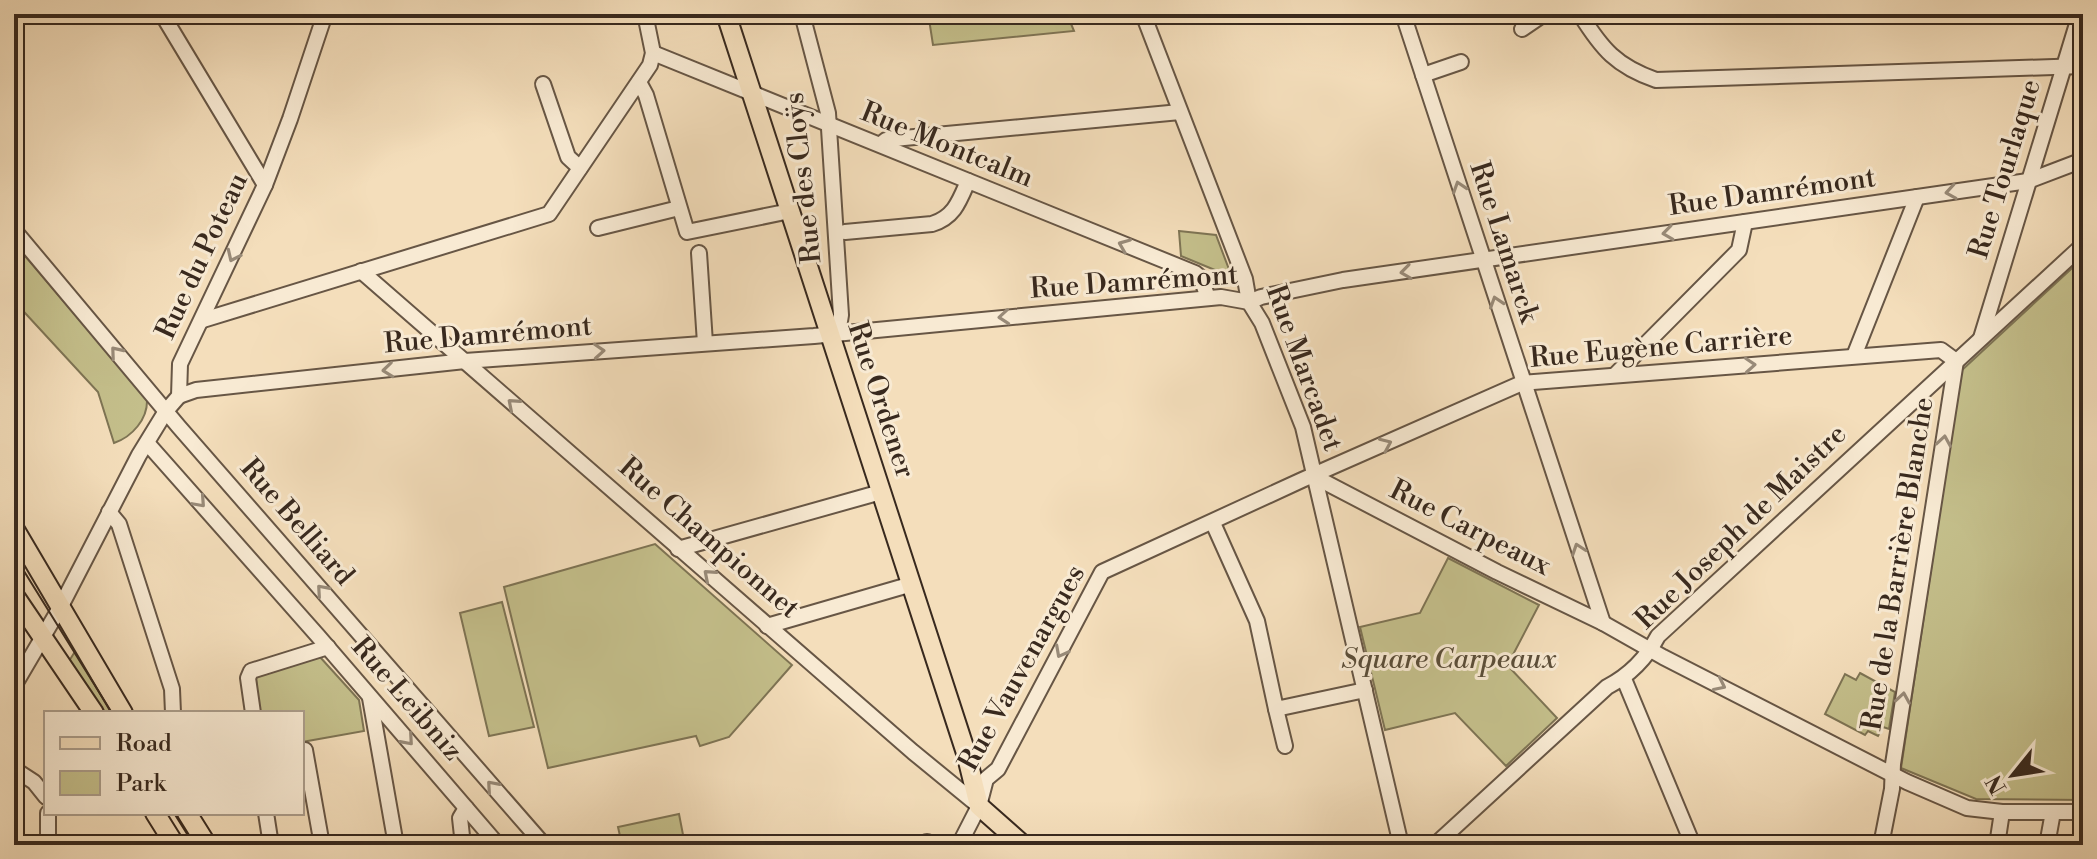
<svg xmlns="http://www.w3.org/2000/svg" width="2097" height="859" font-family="'Libre Bodoni',serif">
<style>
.green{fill:#c4bf8b;stroke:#7e7454;stroke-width:2}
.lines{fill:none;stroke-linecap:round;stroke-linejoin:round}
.minor-casing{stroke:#675645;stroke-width:18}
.major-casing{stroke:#38291e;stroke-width:22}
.minor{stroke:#f8ead3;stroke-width:14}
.major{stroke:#f4debb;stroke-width:18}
.tram{stroke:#38291e;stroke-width:2}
.oneway{stroke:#988a78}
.labels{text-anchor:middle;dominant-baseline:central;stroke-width:6;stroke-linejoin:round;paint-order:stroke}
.street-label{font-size:28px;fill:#38291e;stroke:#f8ead3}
.park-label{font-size:28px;font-style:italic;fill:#5b4e39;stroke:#f8ead3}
</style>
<rect width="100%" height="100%" fill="#f4debb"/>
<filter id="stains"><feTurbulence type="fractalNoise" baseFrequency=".0025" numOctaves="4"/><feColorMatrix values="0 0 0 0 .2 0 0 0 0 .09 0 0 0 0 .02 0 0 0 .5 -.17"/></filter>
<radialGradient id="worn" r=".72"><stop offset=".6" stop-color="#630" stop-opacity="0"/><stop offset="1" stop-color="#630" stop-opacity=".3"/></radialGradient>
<g class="green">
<path d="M814,14H1067L1074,31L933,45L929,19H815Z"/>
<path d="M1179,231L1216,235L1230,272L1227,275L1181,256Z"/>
<path d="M14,243L147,399C148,419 132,437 114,443L98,392L14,301Z"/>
<path d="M2083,258V800L1976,799L1901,768L1961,371Z"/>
<path d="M655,544L792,665L729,737L700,746L696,736L548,768L504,587Z"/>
<path d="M1448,558L1539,605L1506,668H1510L1557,718L1506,766L1455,713L1385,730L1360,627L1420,613Z"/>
<path d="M502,602L534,727L489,736L460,613Z"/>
<path d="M76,650L117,713H101L69,661Z"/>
<path d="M320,657L359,700L364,731L302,742V713H259L256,678L261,673Z"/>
<path d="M1860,673L1895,692L1889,729L1883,727L1878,736L1868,731L1865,735L1825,714L1845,674L1856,680Z"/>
<path d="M679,814L685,845H622L618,827Z"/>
</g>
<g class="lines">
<g class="minor-casing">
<g id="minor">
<path d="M162,14L265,185"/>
<path d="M802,14L828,113L841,315L839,327L830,334"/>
<path d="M1143,14L1245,279L1249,302L1262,323L1303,427L1401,845"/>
<path d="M1403,14L1603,623"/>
<path d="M1580,14C1602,49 1616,66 1656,80L2083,66"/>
<path d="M1522,29L1544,14"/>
<path d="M653,53L1195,273L1201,278L1208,298"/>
<path d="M1423,75L1461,62"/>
<path d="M639,82L646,95L687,232L790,211"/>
<path d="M543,84L568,157L580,168"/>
<path d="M881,144L886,140L904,138L1180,112"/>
<path d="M598,228L679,208"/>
<path d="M14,230L179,427L544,845"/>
<path d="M845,232L932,224C954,217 959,202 968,181"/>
<path d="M699,253L705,343"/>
<path d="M361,271L913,752L979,806"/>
<path d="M203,320L549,214L650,65L653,53L645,14"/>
<path d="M1981,338L2080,14"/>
<path d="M1854,356L1917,197"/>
<path d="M1616,374L1739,250L1745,222"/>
<path d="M179,396L196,390L465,361L814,336L1221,297L1249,302L1261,297L1343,280L2028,181L2083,160"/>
<path d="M148,444L318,636L498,845"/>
<path d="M1315,477L1497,572L1603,623L1663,657L1907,782L1967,808L2002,812H2083"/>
<path d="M109,512L119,524L172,689L173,713"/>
<path d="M1213,523L1257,621L1276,709L1365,690"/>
<path d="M678,549L881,492"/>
<path d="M767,626L912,584"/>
<path d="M1624,679L1693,845"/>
<path d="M14,686L61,606L139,455L166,411L179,396L180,364L265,185L290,119L325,14"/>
<path d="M370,698L396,845"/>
<path d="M1276,709L1285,746"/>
<path d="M253,713L248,678L251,671L328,647"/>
<path d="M302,751L305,750L322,845"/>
<path d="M14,769L34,782L46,797"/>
<path d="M266,813L271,845"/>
<path d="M48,845V813"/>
<path d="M463,845L460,818L466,808"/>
<path d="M919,845L927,842L935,845"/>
<path d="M959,845L979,806L986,779L998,769L1102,572L1302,480L1522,383L1941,350L1956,361L1893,764L1892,789L1881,845"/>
<path d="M1435,845L1607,687C1630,675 1646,659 1658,636L2083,245"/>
<path d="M1997,845L2002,812"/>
<path d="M2047,845L2053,812"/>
</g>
</g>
<g class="major-casing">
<g id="major">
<path d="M726,14L966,753L979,806L1023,845"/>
<path d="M14,528L123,713"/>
<path d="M14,595L94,713"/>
<path d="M155,813L175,845"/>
<path d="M187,813L207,845"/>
</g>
</g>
<use href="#minor" class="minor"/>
<use href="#major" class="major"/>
<g class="tram">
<path d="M14,555L112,713"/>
<path d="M174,813L194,845"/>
</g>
</g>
<defs><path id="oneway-chevron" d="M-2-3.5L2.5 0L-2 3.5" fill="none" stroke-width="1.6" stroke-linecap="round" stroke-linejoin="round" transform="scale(2)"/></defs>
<g class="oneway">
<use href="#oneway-chevron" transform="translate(1459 187) rotate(-108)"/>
<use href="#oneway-chevron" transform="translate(1951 192) rotate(171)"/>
<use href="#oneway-chevron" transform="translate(1668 233) rotate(172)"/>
<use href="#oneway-chevron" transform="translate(1124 245) rotate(-158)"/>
<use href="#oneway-chevron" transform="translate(233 256) rotate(115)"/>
<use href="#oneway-chevron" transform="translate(1406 272) rotate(172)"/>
<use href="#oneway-chevron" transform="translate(1496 302) rotate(-108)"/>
<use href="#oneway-chevron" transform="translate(1004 317) rotate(175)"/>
<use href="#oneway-chevron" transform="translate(599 351) rotate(-4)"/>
<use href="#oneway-chevron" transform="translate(116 352) rotate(-130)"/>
<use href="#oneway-chevron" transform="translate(1750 365) rotate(-4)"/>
<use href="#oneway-chevron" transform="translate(388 370) rotate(174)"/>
<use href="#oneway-chevron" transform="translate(513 404) rotate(-139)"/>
<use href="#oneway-chevron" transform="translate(1944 441) rotate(-81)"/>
<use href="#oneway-chevron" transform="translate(1386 444) rotate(-24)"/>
<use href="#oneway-chevron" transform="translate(200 502) rotate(48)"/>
<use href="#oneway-chevron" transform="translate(1578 549) rotate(-109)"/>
<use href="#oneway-chevron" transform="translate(709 575) rotate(-139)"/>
<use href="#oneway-chevron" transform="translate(322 590) rotate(-131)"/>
<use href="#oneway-chevron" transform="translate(1061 652) rotate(118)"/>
<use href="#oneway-chevron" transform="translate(1720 685) rotate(26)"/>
<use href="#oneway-chevron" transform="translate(1903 698) rotate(-81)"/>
<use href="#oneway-chevron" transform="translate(408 740) rotate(49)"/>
<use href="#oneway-chevron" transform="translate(492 786) rotate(-131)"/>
</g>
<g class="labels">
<g class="street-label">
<text transform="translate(947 145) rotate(22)">Rue Montcalm</text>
<text transform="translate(2005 169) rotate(-73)">Rue Tourlaque</text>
<text transform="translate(803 178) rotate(-96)">Rue des Cloÿs</text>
<text transform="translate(1772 192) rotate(-8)">Rue Damrémont</text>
<text transform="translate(1504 242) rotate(72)">Rue Lamarck</text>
<text transform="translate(202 256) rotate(-65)">Rue du Poteau</text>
<text transform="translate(1134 282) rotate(-4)">Rue Damrémont</text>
<text transform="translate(488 335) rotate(-5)">Rue Damrémont</text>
<text transform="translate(1661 347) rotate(-5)">Rue Eugène Carrière</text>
<text transform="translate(1304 368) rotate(70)">Rue Marcadet</text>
<text transform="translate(881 400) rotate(72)">Rue Ordener</text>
<text transform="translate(297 522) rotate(49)">Rue Belliard</text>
<text transform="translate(1741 527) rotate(-44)">Rue Joseph de Maistre</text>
<text transform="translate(1470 528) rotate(27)">Rue Carpeaux</text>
<text transform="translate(709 538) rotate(41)">Rue Championnet</text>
<text transform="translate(1898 564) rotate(-81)">Rue de la Barrière Blanche</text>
<text transform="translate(1022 668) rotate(-61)">Rue Vauvenargues</text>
<text transform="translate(407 699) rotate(49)">Rue Leibniz</text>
</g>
<g class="park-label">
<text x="1449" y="659">Square Carpeaux</text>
</g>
</g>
<rect width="2097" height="859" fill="none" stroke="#f4debb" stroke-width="48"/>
<rect x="16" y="16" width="2065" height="827" fill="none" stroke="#38291e" stroke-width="4"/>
<rect x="24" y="24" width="2049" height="811" fill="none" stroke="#38291e" stroke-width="2"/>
<rect x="44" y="711" width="260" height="104" fill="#f8ead3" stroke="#ab9d8b" stroke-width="2"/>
<rect x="60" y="737" width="40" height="12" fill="#f4debb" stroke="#ab9d8b" stroke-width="2"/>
<text x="116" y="751" font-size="24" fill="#38291e">Road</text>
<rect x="60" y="771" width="40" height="24" fill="#c4bf8b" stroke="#ab9d8b" stroke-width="2"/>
<text x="116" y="791" font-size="24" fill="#38291e">Park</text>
<g transform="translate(2013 775) rotate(240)" stroke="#f8ead3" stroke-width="6" paint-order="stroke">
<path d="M0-6L14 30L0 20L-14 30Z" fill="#38291e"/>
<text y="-12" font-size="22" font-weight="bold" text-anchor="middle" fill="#38291e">N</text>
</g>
<rect width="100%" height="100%" filter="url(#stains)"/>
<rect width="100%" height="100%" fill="url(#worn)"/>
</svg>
